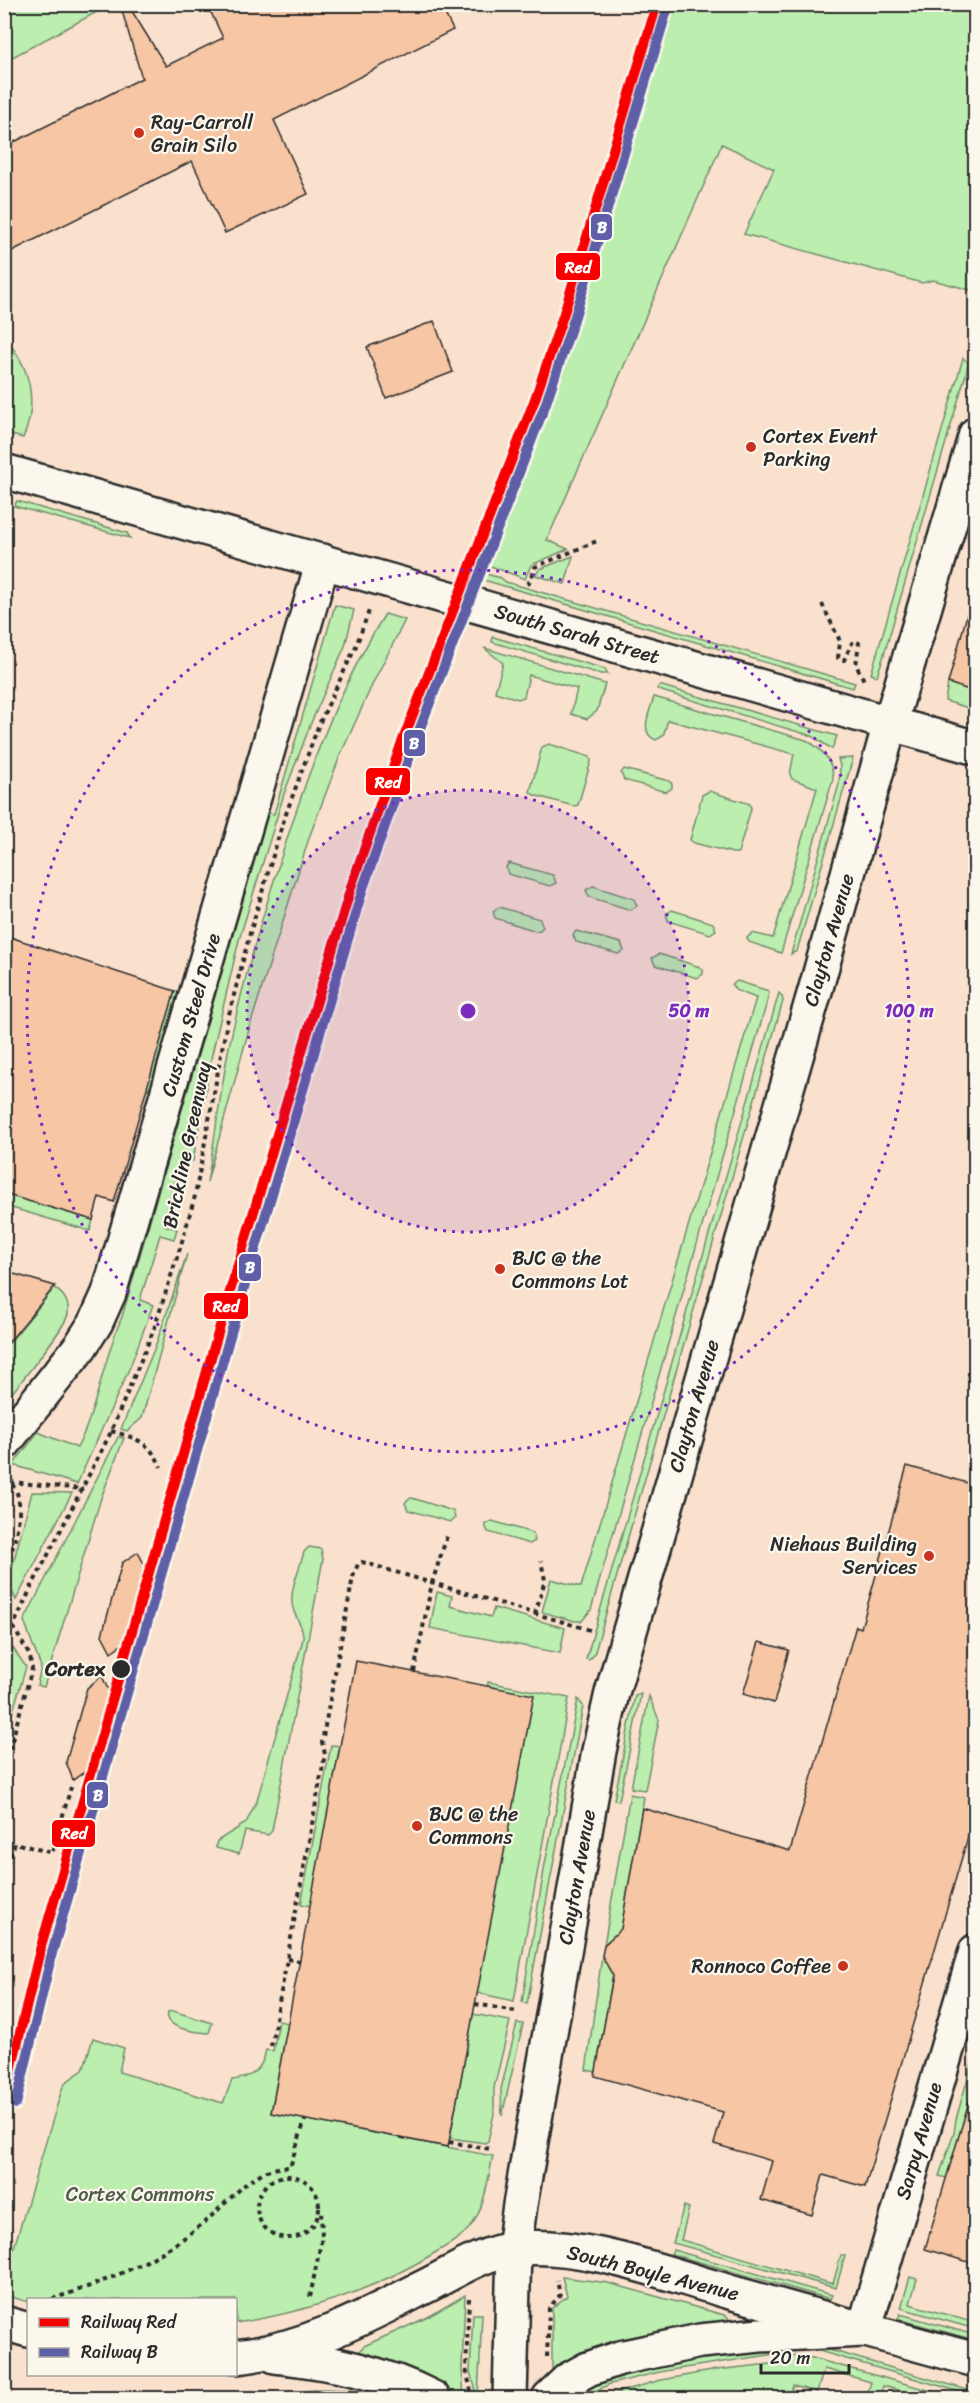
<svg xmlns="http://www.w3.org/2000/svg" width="980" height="2403" font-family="Sriracha,sans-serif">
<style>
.built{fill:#f9e1cd;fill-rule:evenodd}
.green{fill:#bbeeaf;stroke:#738c6d;stroke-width:1.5}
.building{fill:#f6c6a5;stroke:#2b2b2b;stroke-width:1.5}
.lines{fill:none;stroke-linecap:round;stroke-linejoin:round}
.minor-casing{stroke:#2b2b2b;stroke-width:38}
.path{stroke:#2b2b2b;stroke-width:4;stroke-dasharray:4.5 4.5;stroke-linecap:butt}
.minor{stroke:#fbf7ec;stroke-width:33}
.rail-1-casing{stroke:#fbf7ec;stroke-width:15}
.rail-2-casing{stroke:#fbf7ec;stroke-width:15}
.rail-1{stroke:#f80000;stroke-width:10}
.rail-2{stroke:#5f5fa8;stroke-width:10}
.ring{fill:none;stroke:#7b2cbf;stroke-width:3;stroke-dasharray:3 6}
.poi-dot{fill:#c8321e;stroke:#fbf7ec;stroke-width:2}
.stop-dot{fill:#2b2b2b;stroke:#fbf7ec;stroke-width:2}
.labels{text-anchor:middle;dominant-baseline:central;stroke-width:4.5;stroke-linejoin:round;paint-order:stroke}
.poi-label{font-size:20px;fill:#2b2b2b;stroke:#fbf7ec;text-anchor:start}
.street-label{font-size:20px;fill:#2b2b2b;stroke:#fbf7ec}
.stop-label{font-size:20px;font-weight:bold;fill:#2b2b2b;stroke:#fbf7ec;text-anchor:end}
.park-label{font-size:20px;fill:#4f5c4c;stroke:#fbf7ec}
.centre{fill:#7b2cbf;stroke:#fbf7ec;stroke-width:3}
.ring-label{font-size:18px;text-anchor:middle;font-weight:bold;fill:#7b2cbf;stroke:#fbf7ec;stroke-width:4.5;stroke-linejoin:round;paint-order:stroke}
.line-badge{stroke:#fbf7ec;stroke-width:2}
.badge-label{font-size:16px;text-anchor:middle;font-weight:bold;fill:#fff}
</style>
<rect width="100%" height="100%" fill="#faedde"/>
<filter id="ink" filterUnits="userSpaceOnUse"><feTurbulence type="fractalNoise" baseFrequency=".0167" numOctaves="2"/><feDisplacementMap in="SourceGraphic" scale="12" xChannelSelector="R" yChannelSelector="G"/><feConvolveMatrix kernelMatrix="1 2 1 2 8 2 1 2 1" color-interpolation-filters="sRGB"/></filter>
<g filter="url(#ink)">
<path class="built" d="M5,5H975V2398H5ZM28,2300H236V2374H28Z"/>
<g class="green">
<path d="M5,4H110V5L5,61Z"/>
<path d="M671,5H975V287L974,291L933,280L922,283L744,234L774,169L722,144L547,540L568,549L531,565L525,579L488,565L585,283Z"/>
<path d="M5,339C31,366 38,404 23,438L5,433Z"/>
<path d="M963,358L968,362L967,370L883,658L877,676L871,674Z"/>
<path d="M17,501L127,533L130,538L14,506Z"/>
<path d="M573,556L565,584L535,575L540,569Z"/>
<path d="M482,573L501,578L506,582L855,683L853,688L480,579Z"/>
<path d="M335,605L354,610L345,646L311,723L284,794L239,940L212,1054L193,1161L180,1158L164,1225L177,1229L174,1239L160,1235L140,1300L153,1305L130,1367L77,1484L13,1465L38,1432L77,1448C98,1407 103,1359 122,1317L268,813L274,814Z"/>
<path d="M385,614L405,620L373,683L340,756L310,835L249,1029L207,1182C215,1139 220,1095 228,1052C240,993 257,935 275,877C303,786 334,696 385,614Z"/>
<path d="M493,637L605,669L608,674H600L492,642Z"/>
<path d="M484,648L605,684L597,711L587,719L571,714L577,689L529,675L524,697L518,699L495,692L503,663Z"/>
<path d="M948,683L975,691V710L945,701Z"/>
<path d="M659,686H662L837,736L832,749L812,736L665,692L657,689Z"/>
<path d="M654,697L806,740C822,749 833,760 833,779L781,953L749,942L747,938L752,933L773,938L817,788L792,779L790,774L794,754L668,720L663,736L656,740C638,734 650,710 654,697Z"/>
<path d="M549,744L590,757L591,761L578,805L573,806L534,795L530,792L542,747Z"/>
<path d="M853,758L797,951L791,954L839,784L840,766L838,759Z"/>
<path d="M624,769L669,781L672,784V788L666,792L624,780L621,773Z"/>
<path d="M709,791L750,804L751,809L738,853H733L694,843L690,840L702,795Z"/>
<path d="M509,863L553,875L556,883L550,886L508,874L506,867Z"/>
<path d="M593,886L634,899L637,906L631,910L589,897L586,890Z"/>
<path d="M499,907L540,919L543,927L540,930L536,931L495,918L493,911Z"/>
<path d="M672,910L713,923L716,930L710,934L668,921L666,914Z"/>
<path d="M576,931L621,943L624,951L618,954L576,942L573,935Z"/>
<path d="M659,954L700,967L703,970V974L697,978L655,965L652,958Z"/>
<path d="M737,981L769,991L767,1002L591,1610L582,1621H575L542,1612L551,1579L581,1587L756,998L735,990L732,985Z"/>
<path d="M175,991L179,992L151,1087L146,1090Z"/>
<path d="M779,993L782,996L783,1001L594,1655L589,1660L586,1659Z"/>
<path d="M5,1194L93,1220L90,1231L5,1206Z"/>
<path d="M187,1254L142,1418L127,1431L121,1429L155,1347Z"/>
<path d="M49,1285C61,1291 70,1300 68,1314C65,1329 17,1386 5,1402V1348L51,1292Z"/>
<path d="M118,1437L124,1438L101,1498L44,1687L37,1685L41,1667L24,1621Z"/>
<path d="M32,1492L72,1493L16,1600L8,1582Z"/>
<path d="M412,1498L453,1511L455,1518L450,1522L408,1510L405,1503L408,1499Z"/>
<path d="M492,1521L533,1533L535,1541L530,1544L488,1532L485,1525Z"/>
<path d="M309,1547L321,1549L323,1559L272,1831L268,1835L245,1831L239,1854L216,1848V1845L217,1841L246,1823L257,1800L303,1639C304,1626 296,1620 293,1608C288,1592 300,1568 304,1552Z"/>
<path d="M437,1592L452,1596L450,1606L491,1617L494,1608L565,1628L560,1653L430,1628Z"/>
<path d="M13,1648L26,1667L5,1738V1667Z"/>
<path d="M488,1682L569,1698L514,2001L477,1993Z"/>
<path d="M641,1694L619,1801L614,1800L635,1696Z"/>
<path d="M649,1696L659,1720L645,1790L631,1788Z"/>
<path d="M578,1699L583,1706L527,2004L522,2002L545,1864Z"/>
<path d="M331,1745L340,1746L311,1906L301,1904Z"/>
<path d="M630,1794L644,1797L619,1942L609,1940L604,1945Z"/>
<path d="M602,1956L605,1962L615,1963L596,2072L586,2070Z"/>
<path d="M173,2011L212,2023L209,2033C197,2032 163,2029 168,2012Z"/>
<path d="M473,2014L510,2021L494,2088V2114L488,2141L485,2143L450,2138Z"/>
<path d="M279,2021L288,2023L271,2113L493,2156C488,2177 486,2200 476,2218C469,2233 452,2243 438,2251C375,2290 308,2312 236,2323V2300H28V2302L5,2295V2277L62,2089L66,2082L83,2070L93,2038L124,2048L119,2072L223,2103L232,2080C252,2078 262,2070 266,2050L273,2051Z"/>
<path d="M517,2023L523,2024L502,2116L501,2089Z"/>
<path d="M975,2054V2081L947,2178L939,2176L954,2133L956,2119Z"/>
<path d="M684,2206L689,2208L681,2240L833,2284L841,2255L845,2256L836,2288L673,2243Z"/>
<path d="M673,2250L832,2295L830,2299L671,2254Z"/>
<path d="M562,2277L608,2283L724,2315L728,2317L727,2325L599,2355L552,2371V2308L567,2296Z"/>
<path d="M910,2277L917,2279L910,2304L975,2323V2329L901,2308Z"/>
<path d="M465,2295L462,2368L464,2398H457L437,2385L361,2354L360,2350L364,2346L428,2317Z"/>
<path d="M473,2314H482L478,2398H475V2387L470,2372Z"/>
<path d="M900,2314L975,2335V2340L898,2319Z"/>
<path d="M798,2345L816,2347L837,2352L975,2392V2396Z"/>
<path d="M786,2348L769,2355L664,2371L610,2384L581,2398H566C631,2359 711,2356 786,2348Z"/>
<path d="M795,2355L805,2356L957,2398H927L883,2386L879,2398H866L871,2382L824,2369L817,2392L793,2386L789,2398H598L661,2380L716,2370L770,2364Z"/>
<path d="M323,2389L346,2390L383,2398H252Z"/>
</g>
<g class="building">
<path d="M207,4H440L453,30L274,120L308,194L225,233L192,161L4,255V147L142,78L122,11L130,8L166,66L223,38Z"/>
<path d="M434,321L453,372L386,398L367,347Z"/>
<path d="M968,611L975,612V692L948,683Z"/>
<path d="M4,935L175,991L114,1202L99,1197L93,1220L4,1194Z"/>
<path d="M4,1271L55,1286L4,1348Z"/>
<path d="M907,1466L975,1485V1813L865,2187L823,2175L812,2215L761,2200L772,2161L714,2144L723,2112L595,2076L613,1976L602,1956L604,1945L621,1929L642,1808L790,1851L856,1626L861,1628Z"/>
<path d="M138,1552L146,1568L125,1642L111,1652L102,1635L122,1563Z"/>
<path d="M759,1642L789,1650L774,1703L743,1694Z"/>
<path d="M356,1661L534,1695L448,2147L271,2113Z"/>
<path d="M102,1676L110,1694L88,1769L73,1780L66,1762L87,1688Z"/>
<path d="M969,2102L975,2103V2264L925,2249Z"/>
</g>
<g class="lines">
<g class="minor-casing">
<g id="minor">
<path d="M4,471L976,748"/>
<path d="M4,1443L80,1347L96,1322L109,1293L323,561"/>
<path d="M4,2323L28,2330"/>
<path d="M275,2356C331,2362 383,2372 433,2398"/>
<path d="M236,2357C306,2350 368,2315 430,2284C456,2271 483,2253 513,2249C579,2240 667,2274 730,2292C812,2315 893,2338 976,2360"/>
<path d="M510,2398L514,2249L520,2205L599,1751L612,1693L817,984L890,724L976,434"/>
<path d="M549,2398L568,2380L588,2369L620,2358L700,2341L760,2335L864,2330L976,1951"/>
</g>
</g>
<g class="path">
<path d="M528,585L535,567L597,541"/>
<path d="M822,604L840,641L838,658L844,660L853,641L859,643L856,665L865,682"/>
<path d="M111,1431C136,1438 150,1442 161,1467"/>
<path d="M4,1480C35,1489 10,1556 4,1576"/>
<path d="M10,1482L83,1489"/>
<path d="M4,1611L30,1656L32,1669L4,1769"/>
<path d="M535,1614L545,1580L541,1561"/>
<path d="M4,1646L31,1588L110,1434L154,1329L181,1245L195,1196L227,1022L250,933L283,822L319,724L356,646L370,608"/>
<path d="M414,1672L432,1583L447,1536"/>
<path d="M4,1873L15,1843L52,1853L71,1787"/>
<path d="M287,1959L300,1961"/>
<path d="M475,2004L515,2011"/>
<path d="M271,2046L325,1754L322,1742L353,1577L358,1564L362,1562L590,1630"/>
<path d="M449,2142L490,2149"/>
<circle cx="288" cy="2207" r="31"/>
<path d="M310,2297L322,2237L321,2209"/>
<path d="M469,2298L466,2369L471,2391L470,2398"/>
<path d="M52,2299C92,2286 130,2272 166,2250C187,2237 207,2221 224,2204C245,2185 259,2167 290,2167L305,2120"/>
<path d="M547,2357L549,2308L560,2295L557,2280"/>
</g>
<use href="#minor" class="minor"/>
<g class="rail-1-casing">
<path id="rail-1" d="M4,2099L40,1950L231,1288L352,884L401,745L535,399L564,313L657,4"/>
</g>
<g class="rail-2-casing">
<path id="rail-2" d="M16,2104L52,1953L243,1291L363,888L412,749L546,403L575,316L668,7"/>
</g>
<use href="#rail-1" class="rail-1"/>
<use href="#rail-2" class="rail-2"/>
</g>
</g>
<circle cx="468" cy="1011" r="221" fill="#7b2cbf" fill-opacity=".12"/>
<g class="ring">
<circle cx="468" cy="1011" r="221"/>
<circle cx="468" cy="1011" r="441"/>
</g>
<g class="poi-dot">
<circle cx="139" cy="133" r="6"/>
<circle cx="751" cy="447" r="6"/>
<circle cx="500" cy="1269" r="6"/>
<circle cx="929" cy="1556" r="6"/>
<circle cx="417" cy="1826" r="6"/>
<circle cx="843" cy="1966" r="6"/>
</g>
<circle class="stop-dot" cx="121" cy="1669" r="10"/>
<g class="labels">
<g class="poi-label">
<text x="151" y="122">Ray-Carroll<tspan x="151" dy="23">Grain Silo</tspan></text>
<text x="763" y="436">Cortex Event<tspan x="763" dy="23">Parking</tspan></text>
<text x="512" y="1258">BJC @ the<tspan x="512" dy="23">Commons Lot</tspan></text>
<text x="917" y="1544" text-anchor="end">Niehaus Building<tspan x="917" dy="23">Services</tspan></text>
<text x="429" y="1814">BJC @ the<tspan x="429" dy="23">Commons</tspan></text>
<text x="831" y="1966" text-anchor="end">Ronnoco Coffee</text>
</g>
<g class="street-label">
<text transform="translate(577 634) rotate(16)">South Sarah Street</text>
<text transform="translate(829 940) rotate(-74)">Clayton Avenue</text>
<text transform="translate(191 1015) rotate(-74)">Custom Steel Drive</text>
<text transform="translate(187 1145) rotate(-78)">Brickline Greenway</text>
<text transform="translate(694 1406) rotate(-74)">Clayton Avenue</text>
<text transform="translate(577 1877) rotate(-80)">Clayton Avenue</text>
<text transform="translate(919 2141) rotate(-74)">Sarpy Avenue</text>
<text transform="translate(653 2273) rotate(14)">South Boyle Avenue</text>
</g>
<g class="stop-label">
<text x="105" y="1669">Cortex</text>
</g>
<g class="park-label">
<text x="140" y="2194">Cortex Commons</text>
</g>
</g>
<circle cx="468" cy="1011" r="9" class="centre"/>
<g class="ring-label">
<text x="689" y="1017">50 m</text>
<text x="909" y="1017">100 m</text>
</g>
<g class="line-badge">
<rect x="590" y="213" width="23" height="28" rx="6" fill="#5f5fa8"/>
<rect x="555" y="252" width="46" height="29" rx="6" fill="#f80000"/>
<rect x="403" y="729" width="23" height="28" rx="6" fill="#5f5fa8"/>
<rect x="365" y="767" width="46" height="29" rx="6" fill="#f80000"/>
<rect x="238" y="1253" width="24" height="29" rx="6" fill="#5f5fa8"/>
<rect x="203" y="1292" width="46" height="28" rx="6" fill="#f80000"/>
<rect x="86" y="1781" width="23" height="28" rx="6" fill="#5f5fa8"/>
<rect x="51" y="1819" width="45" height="29" rx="6" fill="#f80000"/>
</g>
<g class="badge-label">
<text x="602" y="233">B</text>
<text x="578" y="273">Red</text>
<text x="414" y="749">B</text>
<text x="388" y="788">Red</text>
<text x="250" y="1273">B</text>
<text x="226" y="1312">Red</text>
<text x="98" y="1801">B</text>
<text x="74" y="1839">Red</text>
</g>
<rect width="980" height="2403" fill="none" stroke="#fbf7ec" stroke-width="24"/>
<rect x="12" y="12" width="956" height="2379" fill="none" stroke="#2b2b2b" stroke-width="2" filter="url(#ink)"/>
<rect x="27" y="2298" width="210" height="78" fill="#fbf7ec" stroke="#a8a59f" stroke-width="1.5"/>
<rect x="39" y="2318" width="30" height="9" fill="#f80000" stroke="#a8a59f" stroke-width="1.5"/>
<text x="81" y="2328" font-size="18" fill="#2b2b2b">Railway Red</text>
<rect x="39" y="2348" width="30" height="9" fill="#5f5fa8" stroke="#a8a59f" stroke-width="1.5"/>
<text x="81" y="2358" font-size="18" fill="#2b2b2b">Railway B</text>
<path d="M761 2364v9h88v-9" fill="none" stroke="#2b2b2b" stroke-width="3"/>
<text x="770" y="2364" font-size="18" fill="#2b2b2b" stroke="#fbf7ec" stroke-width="4.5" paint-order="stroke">20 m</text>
</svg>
